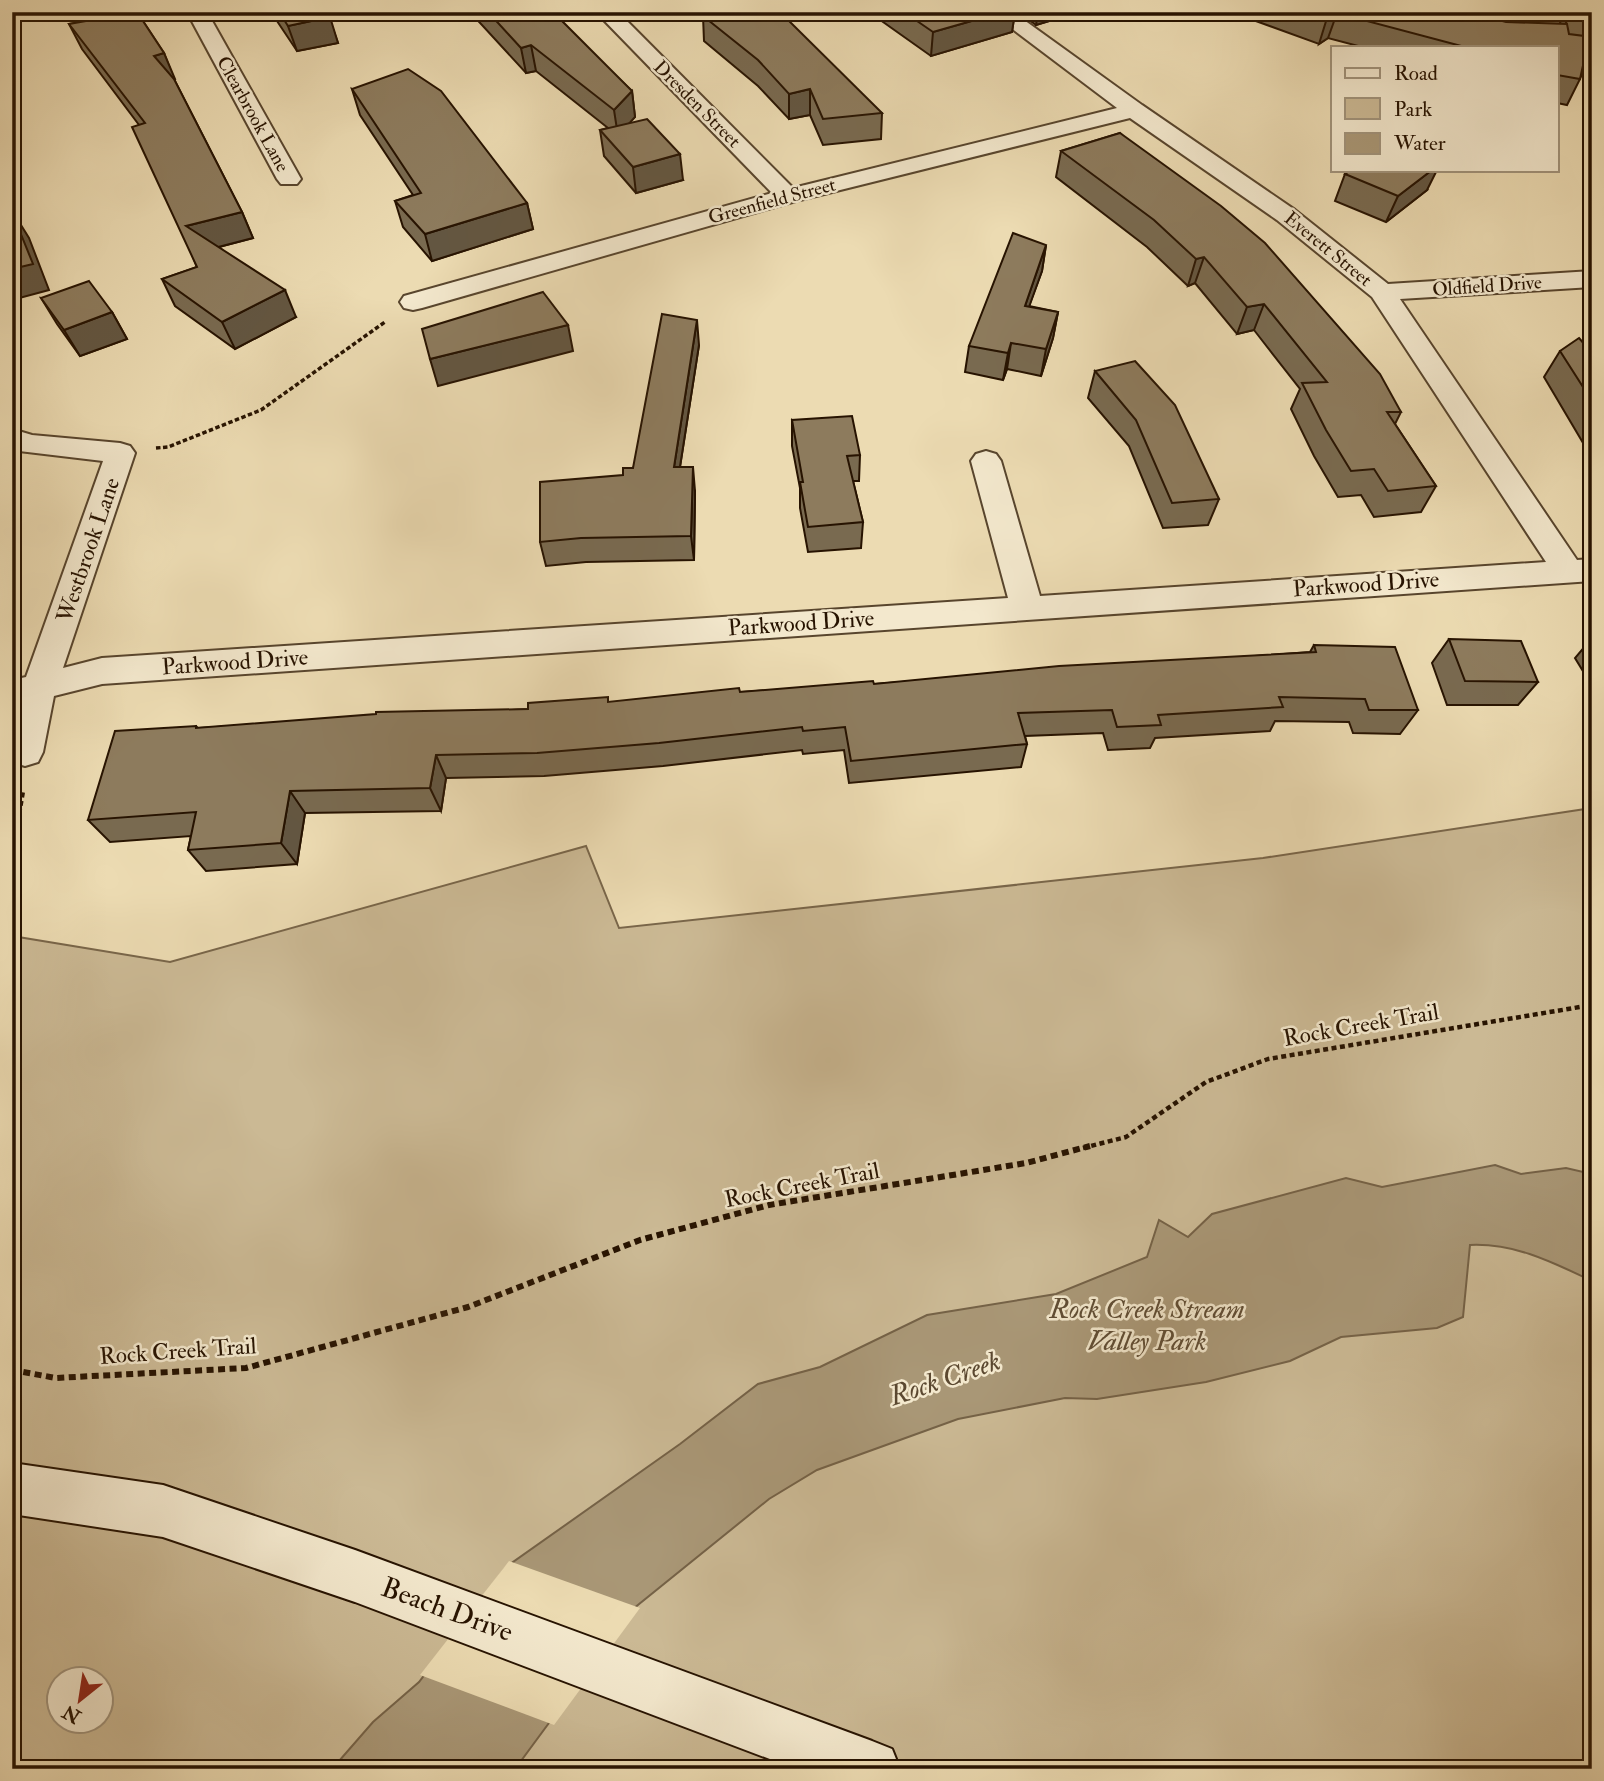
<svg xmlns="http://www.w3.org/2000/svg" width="1604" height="1781" font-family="'IM FELL Double Pica',serif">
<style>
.green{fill:#cbb994;stroke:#79664a;stroke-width:2;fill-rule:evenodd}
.water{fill:#a99776;stroke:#756247;stroke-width:2}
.pier{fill:#ecdbb2}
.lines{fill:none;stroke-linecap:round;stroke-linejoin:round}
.street-casing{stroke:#58452d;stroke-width:4}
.secondary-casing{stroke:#271301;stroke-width:4}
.path-far2{stroke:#271301;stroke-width:3.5;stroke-dasharray:4.5 2.5;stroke-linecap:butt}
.path-far1{stroke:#271301;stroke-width:4.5;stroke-dasharray:5 3.5;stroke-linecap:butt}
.path{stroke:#271301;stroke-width:6;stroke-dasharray:7 4.5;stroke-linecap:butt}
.street{fill:#f3e8cd;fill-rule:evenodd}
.secondary{fill:#f3e8cd;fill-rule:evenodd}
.wall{fill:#796a50;stroke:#271301;stroke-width:2}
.shaded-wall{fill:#635641;stroke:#271301;stroke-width:2}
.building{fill:#8d7b5d;stroke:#271301;stroke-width:2}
.labels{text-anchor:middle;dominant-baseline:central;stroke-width:5;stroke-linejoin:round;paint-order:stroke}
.far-street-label{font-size:19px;fill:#271301;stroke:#f3e8cd}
.street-label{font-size:23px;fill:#271301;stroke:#f3e8cd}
.near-park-label{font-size:28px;font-style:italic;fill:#604d34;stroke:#f3e8cd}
.near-water-label{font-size:28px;font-style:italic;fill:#5b4830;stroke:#f3e8cd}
.near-street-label{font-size:28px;fill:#271301;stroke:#f3e8cd}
</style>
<rect width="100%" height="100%" fill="#ecdbb2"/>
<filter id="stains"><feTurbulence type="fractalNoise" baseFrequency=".00286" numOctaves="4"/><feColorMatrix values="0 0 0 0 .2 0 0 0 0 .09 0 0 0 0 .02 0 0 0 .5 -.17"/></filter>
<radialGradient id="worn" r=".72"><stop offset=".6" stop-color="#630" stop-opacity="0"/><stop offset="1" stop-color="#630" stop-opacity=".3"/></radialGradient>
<path class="green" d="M1592,808V1769H12V936L170,962L586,846L619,928L1263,858ZM60,1680H102V1722H60Z"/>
<path class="water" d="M1495,1165L1521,1174L1566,1168L1592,1174V1281C1552,1262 1515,1243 1470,1245L1463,1317L1437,1328L1341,1337L1290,1361L1206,1382L1097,1399L1065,1398L958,1419L817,1470L769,1499L633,1609L515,1769H332L373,1722L419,1682L506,1567L680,1444L758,1384L820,1367L927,1315L1056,1294L1147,1257L1159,1220L1188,1237L1212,1214L1346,1178L1382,1187Z"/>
<path class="pier" d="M509,1561L640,1608L554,1725L420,1675Z"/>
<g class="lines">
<g class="street-casing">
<g id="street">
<path d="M187,12H207L301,179L297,184H281L277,179Z"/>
<path d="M596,12H618L793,188L1117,108L990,12H1013L1142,105L1295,210L1388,284L1592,271V287L1400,299L1577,560L1592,559V581L102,684L54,696L43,752L38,762L25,766L12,762V730L18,705L12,706V680L26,677L103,461L19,451L12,448V429L32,435L120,443L130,446L135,453L63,668L102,658L1008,598L971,461L976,454L986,451L996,454L1001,461L1040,596L1546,562L1372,297L1277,220L1130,118L796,201L422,308L413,310L404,308L400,302L404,296L772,193Z"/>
</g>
</g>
<g class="secondary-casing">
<path id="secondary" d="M12,1463L163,1485L355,1550L872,1741L892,1749L900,1769H796L355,1602L163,1537L12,1514Z"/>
</g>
<path class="path-far2" d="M156,448L168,447L261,410L385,322"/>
<g class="path-far1">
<path d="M12,856L23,791"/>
<path d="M1083,1148L1126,1137L1206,1082L1268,1059L1592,1005"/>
</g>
<path class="path" d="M12,1370L56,1378L246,1368L468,1307L640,1240L769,1205L1026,1163L1090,1146"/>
<use href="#street" class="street"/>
<use href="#secondary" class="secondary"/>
</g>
<g class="wall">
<path d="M80,12H137L164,53L174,79L242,212L253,238L219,247L296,317L235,349L175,306L162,279L197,267L139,125L82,49L69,24L85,21Z"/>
<path d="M271,12H327L338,43L297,51Z"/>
<path d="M470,12H549L632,91L635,117L629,123L683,180L636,193L604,156L600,130L608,128L536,71L526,73Z"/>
<path d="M869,12H1015L1012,32L931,56Z"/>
<path d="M1018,12H1079L1036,25Z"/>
<path d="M1231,12H1592V87L1581,75L1580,79L1567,105L1557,103V47H1362L1328,38L1319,44Z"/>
<path d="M703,16L882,113L881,139L823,145L810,115L789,119L758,86L704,41Z"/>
<path d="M352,89L527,203L533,229L432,261L403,227L395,201L413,195L360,115Z"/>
<path d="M1120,133L1401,412L1395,424L1436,486L1421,512L1374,517L1361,495L1338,497L1314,456L1291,409L1300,389L1254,330L1237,334L1195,283L1188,286L1147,247L1056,177L1061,151Z"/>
<path d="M1345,174L1427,190L1386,222L1335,201Z"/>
<path d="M1046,245L1042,271L1029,306L1058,312L1053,338L1041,376L1007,369L1003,380L965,372L969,346Z"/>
<path d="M41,298L112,312L127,339L80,356L57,324Z"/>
<path d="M699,345L680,467L695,491L694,560L586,562L546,566L540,542L623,475L633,468Z"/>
<path d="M1560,351L1592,353V458L1544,377Z"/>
<path d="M1095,371L1219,499L1208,525L1163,528L1129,446L1088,398Z"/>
<path d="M792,420L860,455L859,481H853L863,522L861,548L808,552L800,508V488L792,446Z"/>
<path d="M1592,638V686L1575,658Z"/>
<path d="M1449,639L1538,682L1518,705H1447L1432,663Z"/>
<path d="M1314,645L1418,710L1400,734L1353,733L1349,722L1275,721L1270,731L1155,738L1150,748L1108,750L1103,733L1025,736L1027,744L1021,767L849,783L844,750L803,754L802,750L663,766L544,776L446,778L441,811L305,813L297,864L206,871L188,850L191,836L110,842L88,820L196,726L198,728L528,709L740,692L874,684L1310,652Z"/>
</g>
<g class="shaded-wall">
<path d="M1003,12H1015L1012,32L931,56L933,32Z"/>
<path d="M1038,12H1079L1036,25Z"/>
<path d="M1337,13L1328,38L1319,44L1327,18Z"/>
<path d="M330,17L338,43L297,51L288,26Z"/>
<path d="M1569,17L1556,42L1549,44L1562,19Z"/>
<path d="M531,45L536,71L526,73L521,48Z"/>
<path d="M164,53L175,79L165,81L154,56Z"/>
<path d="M810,89V115L789,119V94Z"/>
<path d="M632,91L635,117L618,136L614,110Z"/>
<path d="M680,154L683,180L636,193L633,167Z"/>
<path d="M1432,170H1437L1427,190L1386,222L1398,196Z"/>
<path d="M12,201L16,217L29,238L49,290L12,300Z"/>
<path d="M527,203L533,229L432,261L425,234Z"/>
<path d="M242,212L253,238L199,252L186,226Z"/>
<path d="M1046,245L1042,271L1020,332L1025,306Z"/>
<path d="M1204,257L1195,283L1188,286L1196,259Z"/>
<path d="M285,290L296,317L235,349L222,322Z"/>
<path d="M1264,304L1254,330L1237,334L1247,307Z"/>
<path d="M112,312L127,339L80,356L64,330Z"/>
<path d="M1058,312L1053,338L1041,376L1046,349Z"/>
<path d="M697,320L699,345L676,492L674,467Z"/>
<path d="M568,325L573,351L438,386L430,359Z"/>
<path d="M1011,343L1007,369L1003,380L1008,353Z"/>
<path d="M693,467L695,491L694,560L691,536Z"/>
<path d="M436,755L446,778L441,811L430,788Z"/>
<path d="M290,791L305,813L297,864L281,843Z"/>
</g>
<g class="building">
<path d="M81,12H137L164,53L154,56L174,79L242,212L186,226L285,290L222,322L162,279L197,267L132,127L145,123L69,24L86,21Z"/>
<path d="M279,12H327L330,17L288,26Z"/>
<path d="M488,12H549L553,16L556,15L632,91L614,110L531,45L521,48Z"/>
<path d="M718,12H780L882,113L823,119L810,89L789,94L758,60L703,16Z"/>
<path d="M904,12H1003L933,32Z"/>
<path d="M1309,12H1469L1506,22L1567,24L1569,34L1592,37V47L1588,43L1580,79L1557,75V47H1465L1337,13L1327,18Z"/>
<path d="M1546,12H1592V21L1569,17L1562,19L1558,15Z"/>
<path d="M408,69L441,91L527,203L425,234L395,201L421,193L352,89Z"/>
<path d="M647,119L680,154L633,167L600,130Z"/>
<path d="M1120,133L1221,206L1265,243L1380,374L1401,412H1387L1436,486L1388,491L1374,469L1351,471L1326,430L1302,383L1327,382L1264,304L1247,307L1204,257L1196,259L1154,220L1061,151Z"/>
<path d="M1351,170H1432L1398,196L1345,174Z"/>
<path d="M12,212L33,264L12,269Z"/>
<path d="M1013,233L1046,245L1025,306L1058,312L1046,349L1011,343L1008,353L969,346Z"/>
<path d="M89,281L112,312L64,330L41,298Z"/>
<path d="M543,292L568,325L430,359L422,329Z"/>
<path d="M662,314L697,320L674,467H693L691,536L581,538L540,542V482L623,475V468H633Z"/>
<path d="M1579,338L1592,353V401L1560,351Z"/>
<path d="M1135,361L1175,405L1219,499L1172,503L1136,420L1095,371Z"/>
<path d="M852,416L860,455L847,456L863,522L808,527L800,482H803L792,420Z"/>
<path d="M1449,639L1521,641L1538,682L1465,681Z"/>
<path d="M1314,645L1395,647L1418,710H1369L1365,699L1279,697L1283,707L1158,715L1161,725L1117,727L1112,710L1018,713L1027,744L851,761L845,727L803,731L802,727L659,743L537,753L436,755L430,788L290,791L281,843L188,850L196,812L88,820L115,731L196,726V728L376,714V712L528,709V703L608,697V702L739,688L740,692L873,681L874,684L1059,666L1316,652Z"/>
</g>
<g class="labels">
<g class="far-street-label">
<text transform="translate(697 104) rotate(45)">Dresden Street</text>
<text transform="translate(253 114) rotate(61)">Clearbrook Lane</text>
<text transform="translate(772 201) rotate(-15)">Greenfield Street</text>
<text transform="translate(1328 249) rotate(39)">Everett Street</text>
<text transform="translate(1487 286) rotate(-4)">Oldfield Drive</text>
</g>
<g class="street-label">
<text transform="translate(88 550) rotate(-71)">Westbrook Lane</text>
<text transform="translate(1366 584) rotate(-4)">Parkwood Drive</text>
<text transform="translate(801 623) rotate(-4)">Parkwood Drive</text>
<text transform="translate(235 662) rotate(-4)">Parkwood Drive</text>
<text transform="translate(1361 1025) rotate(-10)">Rock Creek Trail</text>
<text transform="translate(802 1185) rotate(-11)">Rock Creek Trail</text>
<text transform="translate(178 1351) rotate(-4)">Rock Creek Trail</text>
</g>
<g class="near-park-label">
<text x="1147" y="1309">Rock Creek Stream<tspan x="1147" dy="32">Valley Park</tspan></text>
</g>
<g class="near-water-label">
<text transform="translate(945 1379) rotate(-19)">Rock Creek</text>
</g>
<g class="near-street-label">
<text transform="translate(447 1610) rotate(20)">Beach Drive</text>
</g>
</g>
<rect width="1604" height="1781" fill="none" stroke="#ecdbb2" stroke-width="42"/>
<rect x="14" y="14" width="1576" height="1753" fill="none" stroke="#271301" stroke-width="3.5"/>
<rect x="21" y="21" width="1562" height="1739" fill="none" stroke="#271301" stroke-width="2"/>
<rect x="1331" y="46" width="228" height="126" fill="#f3e8cd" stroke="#a1937b" stroke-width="2"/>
<rect x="1345" y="68" width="35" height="10" fill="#f3e8cd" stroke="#a1937b" stroke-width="2"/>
<text x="1394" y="80" font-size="21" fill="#271301">Road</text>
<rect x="1345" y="98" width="35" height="21" fill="#cbb994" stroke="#a1937b" stroke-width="2"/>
<text x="1394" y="116" font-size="21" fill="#271301">Park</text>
<rect x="1345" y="133" width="35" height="21" fill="#a99776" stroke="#a1937b" stroke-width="2"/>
<text x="1394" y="150" font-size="21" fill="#271301">Water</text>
<g transform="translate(80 1700) rotate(210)"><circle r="33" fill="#f3e8cd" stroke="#a1937b" stroke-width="2"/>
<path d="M0-5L12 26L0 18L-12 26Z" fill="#8f2418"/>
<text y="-10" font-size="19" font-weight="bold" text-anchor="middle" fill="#271301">N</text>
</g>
<rect width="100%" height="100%" filter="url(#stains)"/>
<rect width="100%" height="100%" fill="url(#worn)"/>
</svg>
